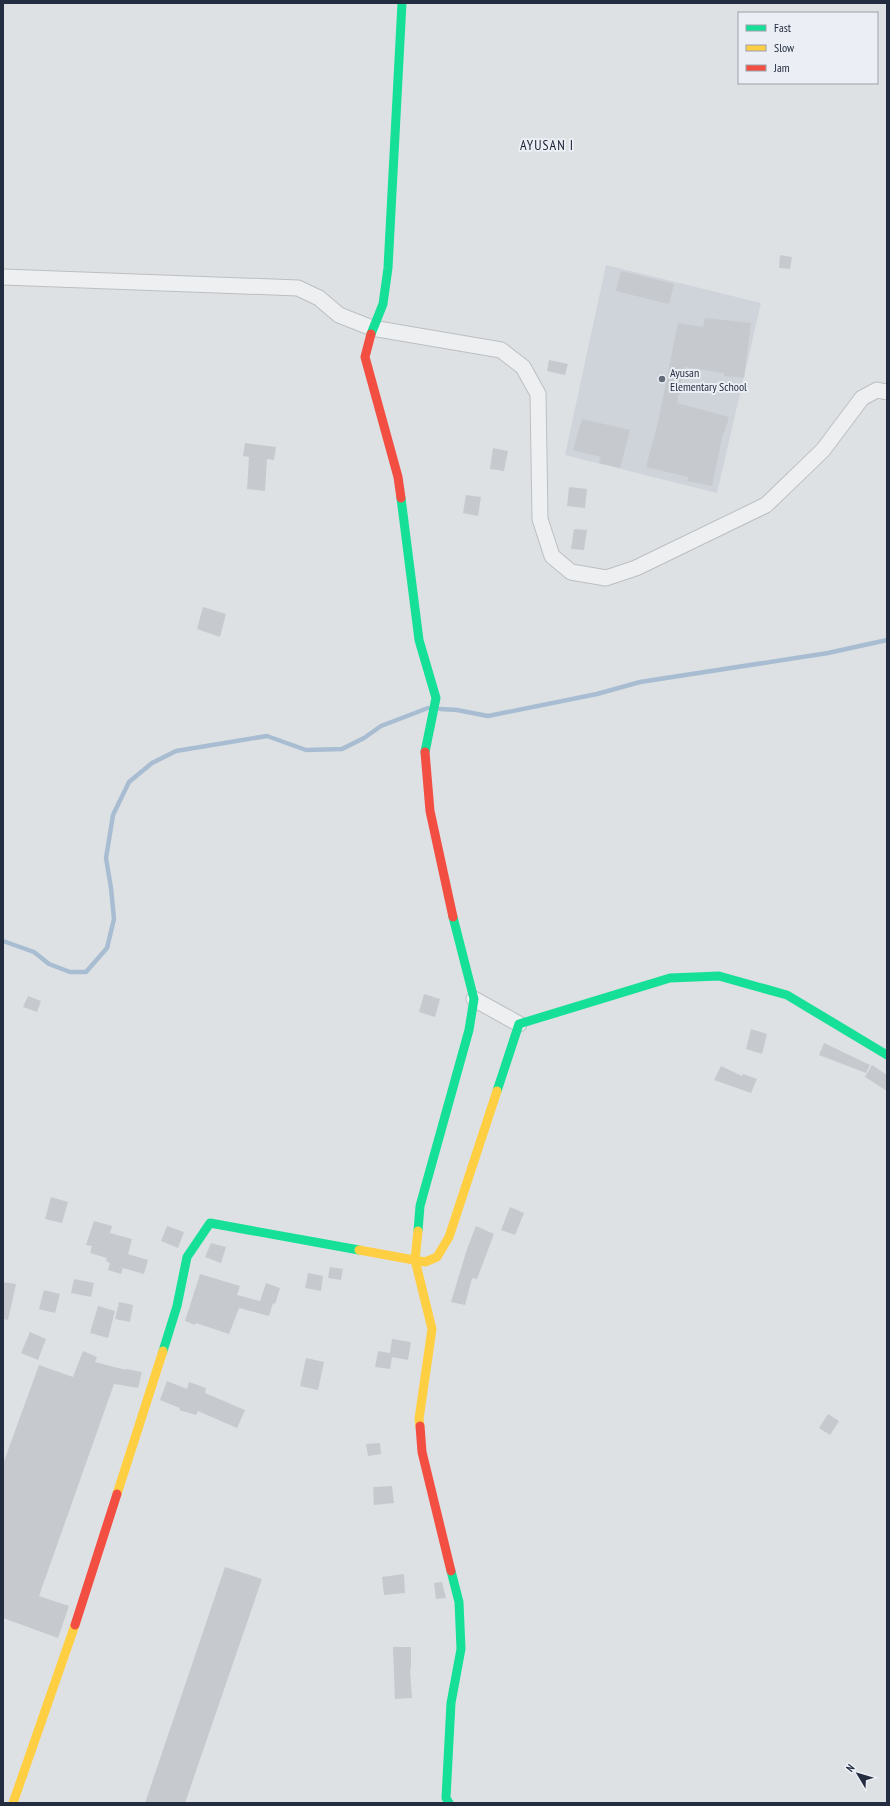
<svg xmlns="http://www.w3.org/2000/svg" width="890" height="1806" font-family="'PT Sans Narrow',sans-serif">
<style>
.built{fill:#cfd4db}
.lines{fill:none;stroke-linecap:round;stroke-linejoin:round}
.stream{stroke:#a9bdd2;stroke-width:4.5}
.building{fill:#c6c9cd}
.street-casing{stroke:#bcbfc2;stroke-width:17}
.street{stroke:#edeff1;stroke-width:15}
.fast{stroke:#16e098;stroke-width:9}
.slow{stroke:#ffcf43;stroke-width:9}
.jam{stroke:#f24e42;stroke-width:9}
.poi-dot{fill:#656c79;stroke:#ebeff5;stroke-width:1.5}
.labels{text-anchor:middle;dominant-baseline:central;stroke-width:4;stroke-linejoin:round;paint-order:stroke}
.poi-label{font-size:12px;fill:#242d3f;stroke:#ebeff5;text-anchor:start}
.quarter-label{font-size:14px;letter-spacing:1px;fill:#171e2f;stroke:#ebeff5}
</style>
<rect width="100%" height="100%" fill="#dee1e4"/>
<path class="built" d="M606,265L761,303L717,493L565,455Z"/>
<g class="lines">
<g class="stream">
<path d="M440,709L457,710L488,716L597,694L640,682L828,653L887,640"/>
<path d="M3,941L34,952L49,964L70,972H86L107,948L114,919L111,888L106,858L113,815L129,782L152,763L176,751L267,736L306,750L342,749L364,738L381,726L428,708"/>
</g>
</g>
<g class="building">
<path d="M780,255L792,257L790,269L779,268Z"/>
<path d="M621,271L674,284L669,304L616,291Z"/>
<path d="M705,318L751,323L744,378L724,376V373L684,367L677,403L729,417L724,433H723L712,486L687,481L688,477L646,467L658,422L678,323L703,327Z"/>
<path d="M549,360L568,364L565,375L547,371Z"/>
<path d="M582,419L630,430L620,468L599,463L601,457L573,450Z"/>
<path d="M245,443L276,447L274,460L267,459L265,491L247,489L249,457L243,456Z"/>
<path d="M493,448L508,451L504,471L490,469Z"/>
<path d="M569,487L587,489L585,508L567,506Z"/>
<path d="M466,495L481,497L478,516L463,513Z"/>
<path d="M574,529L587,530L584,550L571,549Z"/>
<path d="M203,607L226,614L220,637L197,629Z"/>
<path d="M424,994L440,999L435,1017L419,1012Z"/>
<path d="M28,996L41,1001L37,1012L23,1007Z"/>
<path d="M751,1029L767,1034L762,1054L746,1049Z"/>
<path d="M824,1043L870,1065L866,1073L819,1055Z"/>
<path d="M872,1065L887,1075V1091L865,1077Z"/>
<path d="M721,1066L742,1076L743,1074L757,1079L751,1093L714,1080Z"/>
<path d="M51,1197L68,1202L62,1223L45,1219Z"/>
<path d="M510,1207L524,1213L515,1235L501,1230Z"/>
<path d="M94,1221L112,1226L110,1233L132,1239L128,1254L148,1260L144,1274L123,1268L121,1274L108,1270L110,1263L106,1261L107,1258L90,1253L92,1246L86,1245Z"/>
<path d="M167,1226L184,1232L178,1248L161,1241Z"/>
<path d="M476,1226L494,1234L477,1279L472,1278L465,1305L451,1302L467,1249Z"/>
<path d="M211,1243L226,1247L221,1263L205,1257Z"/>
<path d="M330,1267L343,1269L341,1280L328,1278Z"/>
<path d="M308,1273L323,1276L321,1291L305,1288Z"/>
<path d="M200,1274L240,1286L237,1295L260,1301L266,1283L280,1288L275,1304L273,1303L269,1316L239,1308L229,1334L196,1323L195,1325L185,1321Z"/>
<path d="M74,1279L94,1283L91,1297L71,1293Z"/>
<path d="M3,1282L16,1284L8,1320L3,1319Z"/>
<path d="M44,1290L60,1294L55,1313L39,1309Z"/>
<path d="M119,1302L133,1305L130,1322L115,1319Z"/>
<path d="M98,1306L115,1311L108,1338L90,1333Z"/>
<path d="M30,1332L46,1339L38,1360L21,1353Z"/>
<path d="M392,1339L411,1342L408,1360L392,1357L390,1369L375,1367L378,1351L390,1353Z"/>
<path d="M83,1351L97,1357L95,1362L126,1370V1369L142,1372L138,1388L114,1384L39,1596L69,1606L58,1638L3,1618V1464L39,1365L73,1377Z"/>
<path d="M306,1358L324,1362L318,1390L300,1386Z"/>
<path d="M167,1381L187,1389L189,1382L206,1388L205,1393L245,1410L237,1428L198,1411L196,1415L179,1410L180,1408L160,1400Z"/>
<path d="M828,1414L839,1421L830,1435L819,1428Z"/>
<path d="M380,1443L381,1454L368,1456L366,1444Z"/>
<path d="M392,1486L394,1503L374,1505L373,1487Z"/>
<path d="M225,1567L262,1579L185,1803H145Z"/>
<path d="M404,1574L405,1593L384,1595L382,1577Z"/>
<path d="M442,1582L446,1598L436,1599L434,1583Z"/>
<path d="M393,1647H411V1669H410L412,1698L395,1699Z"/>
</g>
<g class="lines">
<g class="street-casing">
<g id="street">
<path d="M3,277L298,288L319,298L339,315L372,328L501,350L523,367L538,394L540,519L552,556L571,572L606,578L636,568L766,505L823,450L862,398L877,390L887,392"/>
<path d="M474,999L519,1024"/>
</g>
</g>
<use href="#street" class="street"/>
<g class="fast">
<path d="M371,334L383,304L388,268L402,3"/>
<path d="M401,498L419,640L436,698L425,752"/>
<path d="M497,1091L519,1024L670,978L719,976L787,995L887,1055"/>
<path d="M418,1231L420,1206L469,1030L474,999L453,917"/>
<path d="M163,1351L177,1306L187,1257L210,1223L359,1250"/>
<path d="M449,1803L446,1798L451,1703L461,1649L459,1602L451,1571"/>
</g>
<g class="slow">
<path d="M418,1231L415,1260L432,1329L419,1419L420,1426"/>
<path d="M359,1250L425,1262L437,1257L449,1237L497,1091"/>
<path d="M117,1494L163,1351"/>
<path d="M13,1803L75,1625"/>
</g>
<g class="jam">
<path d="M371,334L365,357L398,477L401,498"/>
<path d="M425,752L430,811L453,917"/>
<path d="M420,1426L422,1452L451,1571"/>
<path d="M75,1625L117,1494"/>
</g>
</g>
<circle class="poi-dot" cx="662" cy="379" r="4"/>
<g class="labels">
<g class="poi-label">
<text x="670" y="372">Ayusan<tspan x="670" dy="14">Elementary School</tspan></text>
</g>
<g class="quarter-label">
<text x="547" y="145">AYUSAN I</text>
</g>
</g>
<rect width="890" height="1806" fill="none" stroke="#242d3f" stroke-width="8"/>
<rect x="738" y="12" width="140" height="72" fill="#ebeff5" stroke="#9ba1ac"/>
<rect x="746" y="25" width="20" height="6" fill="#16e098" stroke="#9ba1ac"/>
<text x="774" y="32" font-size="12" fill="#242d3f">Fast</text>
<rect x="746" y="45" width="20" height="6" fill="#ffcf43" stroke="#9ba1ac"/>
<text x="774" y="52" font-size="12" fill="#242d3f">Slow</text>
<rect x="746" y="65" width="20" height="6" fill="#f24e42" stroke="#9ba1ac"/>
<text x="774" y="72" font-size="12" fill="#242d3f">Jam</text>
<g transform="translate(858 1774) rotate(308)" stroke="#ebeff5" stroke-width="3" paint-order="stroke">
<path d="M0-3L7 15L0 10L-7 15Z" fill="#242d3f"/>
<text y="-6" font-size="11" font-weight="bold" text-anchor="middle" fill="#242d3f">N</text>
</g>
</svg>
